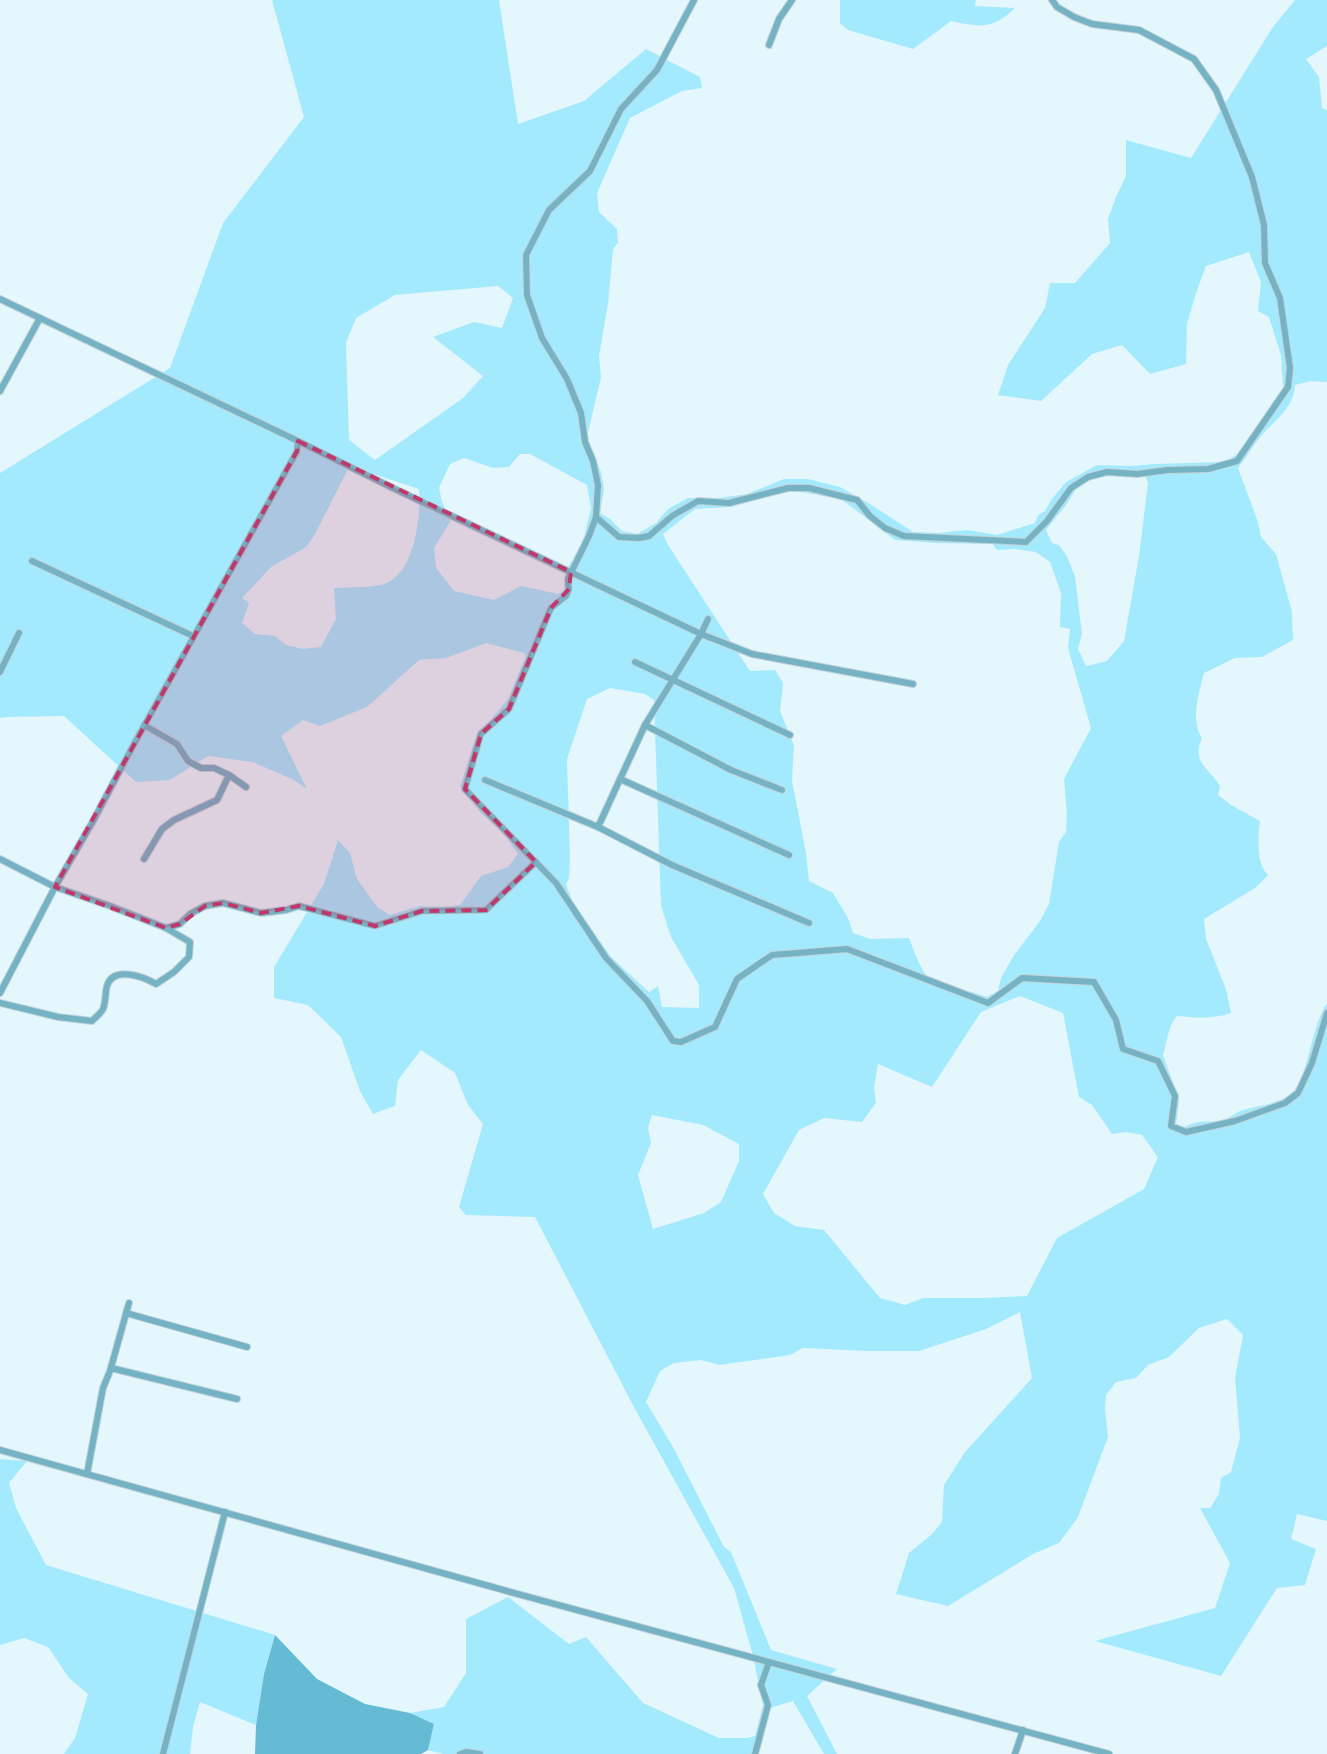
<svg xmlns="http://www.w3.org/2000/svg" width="1327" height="1754" font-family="'Source Serif 4',serif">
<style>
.green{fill:#a4eaff;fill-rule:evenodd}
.forest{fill:#65bbd4}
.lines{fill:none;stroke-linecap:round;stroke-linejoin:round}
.minor-casing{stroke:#c2d4d9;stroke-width:8}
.minor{stroke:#75b2c4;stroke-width:6}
.marked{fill:#c1366b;fill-opacity:0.2;stroke:#c1366b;stroke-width:4;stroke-dasharray:10 6;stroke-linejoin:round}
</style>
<rect width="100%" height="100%" fill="#e4f7fd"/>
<g class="green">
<path d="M272,0H499L518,124L584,101L646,49L700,77L702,88L682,91L630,118L597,193L599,212L617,229L618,243L613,249L608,304L599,356L601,377L587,437L601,472L604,489L600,513L609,518L622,531L637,534L656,523L668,509L688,498H719L747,494L784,479H808L840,487L870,504L913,532L939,533L967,530L997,535L1035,523L1038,515L1045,511L1051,500L1066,482L1097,465L1131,466L1155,464L1224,462L1238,454L1283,389L1281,355L1269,317L1258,311L1261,282L1249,252L1206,266L1196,293L1187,324L1186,364L1150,374L1122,345L1092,354L1041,401L998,395L1008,365L1045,308L1050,283H1075L1110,243L1108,219L1116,197L1126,176V140L1191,158L1273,27L1295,0H1327V46L1306,59L1319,77L1322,108L1327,110V382L1311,381L1295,385C1294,408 1275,420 1261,436C1253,446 1246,458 1238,468L1258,522L1261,537L1276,554L1292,612L1293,640L1262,657L1235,658L1204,673C1199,693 1190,720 1202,738C1191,762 1209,768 1220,786L1218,795L1231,805L1260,821C1258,836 1256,864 1268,875L1255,888L1204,919L1206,939L1226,989L1231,1013C1214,1019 1195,1018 1177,1016C1168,1025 1167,1043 1163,1055L1175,1088L1179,1102L1176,1124L1185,1127C1202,1118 1208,1124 1222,1120C1228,1119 1234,1114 1240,1111C1259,1104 1289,1105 1299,1083C1311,1057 1312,1027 1327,1003V1521L1297,1514L1291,1539L1316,1549L1305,1585L1277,1588L1221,1676L1095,1641L1215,1608L1230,1563L1200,1508H1210L1219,1494L1221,1478L1231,1472L1240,1438L1235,1378L1243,1335L1227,1319L1199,1328L1169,1357L1148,1365L1136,1378L1116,1382L1106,1395L1105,1409L1108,1437L1078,1517L1059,1543L1033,1554L948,1606L896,1594L909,1553L931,1535L942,1522L944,1485L965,1452L1032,1378L1020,1312L986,1329L919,1351H868L803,1348L790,1355L719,1365L701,1360L674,1363L660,1371L646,1402L673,1447L724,1547L731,1552L771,1650L837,1669L807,1696L837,1754H824L793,1701L770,1708L769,1716L758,1754H444L428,1750L434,1724L410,1713L444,1707L466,1673V1619L508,1597L569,1644L586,1637L643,1703L719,1738H747L755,1736L763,1705L753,1656L734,1588L635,1409L535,1217L466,1215L459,1207L483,1124L468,1105L455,1073L421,1050L398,1080L395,1106L373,1114L360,1091L341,1037L308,1005L274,998V967L324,884L338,840L350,853L357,879L378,908L390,915L420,906L443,907L460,905L481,876L508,867L518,854L504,834L480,812L460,787L475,739L508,699L526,656L524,653L486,643L446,658L419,660L367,707L320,726L303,720L281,736L307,789L294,780L253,762L208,756L170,780L136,782L64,716L6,717L0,718V473L170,368L223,223L304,117ZM498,286L513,298L502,328L474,322L433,337L483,376L463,398L375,460L349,440L346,343L356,318L395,295ZM520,454H530L587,485L591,508L583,541L565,573L564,590L558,594L521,586L494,600L454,591L436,568L434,548L451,520L442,502L439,488L450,464L464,458L493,468L509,467ZM355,468L419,489C421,516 415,574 384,584C370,588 349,587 334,588L336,619L321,647L303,649L286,645L275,636L255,634L242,623L249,603L242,598L271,567L306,547L314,536L348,469ZM1099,476H1145L1148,483L1139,556L1124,641L1107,661L1086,666L1078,649L1082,634L1075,577L1067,556L1059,545L1052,543L1046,530L1067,504L1077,487ZM789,490L841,499L895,540L935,543L993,544L997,550L1015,549L1036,552L1050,562L1061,593L1060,627L1070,629L1068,648L1091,728L1064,779L1067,814L1066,832L1059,842L1049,904L1040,921L1014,955L1001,978L998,991L987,997C974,991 937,986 928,977C919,967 914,950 909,938L870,939L853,933L848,918L833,893L809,881L806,853L792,781L794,746L780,711L783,683L775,670L750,671L668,545L663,534L695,509L731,507ZM610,688L645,694L654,700L661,906L671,937L699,985V1008L662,1007L658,986L649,992L611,957L573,902L566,885L569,878L570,858L567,759L587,699ZM1020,996L1063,1013L1079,1097L1092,1105L1112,1134L1126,1132L1142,1135L1158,1157L1144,1189L1057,1238L1027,1296L981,1298H923L905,1305L880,1298L824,1230L795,1226L774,1213L763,1194L799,1130L824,1118L862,1122L876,1103L874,1087L878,1064L932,1087L981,1012ZM652,1115L703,1125L739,1144V1161L721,1202L704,1213L653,1229L638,1175L651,1143L648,1128Z"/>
<path d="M840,0H976L975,6L1015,8C993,30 979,27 951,21L913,49L848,30L840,23Z"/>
<path d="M0,1459L27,1461L9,1483L16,1508L46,1565L275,1635L264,1674L256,1725L200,1702L193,1727L190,1754H64L75,1738L88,1694L69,1678L48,1647L24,1638L0,1645Z"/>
</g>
<path class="forest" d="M275,1635L317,1679L365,1704L410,1713L434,1724L428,1750L421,1754H255L256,1725L264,1674Z"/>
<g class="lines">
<g class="minor-casing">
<g id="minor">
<path d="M694,0L657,70L621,109L590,171L549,210L526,255L527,295L542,338L567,379L581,413L585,442L593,461L598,485L596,517L589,536L568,579L569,589L566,596L551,608L509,709L481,734L465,789L556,883L606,958L647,1001L673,1041L681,1042L715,1027L737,979L772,955L847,949L988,1003L1022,978L1094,982L1116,1020L1123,1049L1158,1061L1175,1096L1171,1126L1186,1132L1235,1121L1285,1103L1298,1093L1312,1063L1327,1013"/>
<path d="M769,45L779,19L792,0"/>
<path d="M0,299L298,441L297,451L135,742L93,821L55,887L0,993"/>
<path d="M0,391L40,318"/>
<path d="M298,441L395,489L701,634L752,654L913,684"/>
<path d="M596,517L619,537L639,538L649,536L672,516L698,501L729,503L788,488H809L857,500L870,516L885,528L904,536L1026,542L1047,521L1071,488L1088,477L1107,472L1137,474L1168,470L1208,469L1237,461L1288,387L1290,368L1280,298L1265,263L1264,225L1252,177L1216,90L1194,59L1139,30L1092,24L1074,17L1057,7L1052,0"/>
<path d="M32,561L193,636"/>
<path d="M635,662L790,735"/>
<path d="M0,672L19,633"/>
<path d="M144,725L177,744L188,761L201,768H214L229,775L246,787"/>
<path d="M645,725L731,770L782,790"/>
<path d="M620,779L789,855"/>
<path d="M485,780L598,827L672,865L809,923"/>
<path d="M598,827L645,725L701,634L708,619"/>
<path d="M0,859L55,887L110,906L166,928L180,924L190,914L205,906L223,903L261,913L286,910L299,906L375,926L422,911L486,910L536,862"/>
<path d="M144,859L162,829L174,820L217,800L229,775"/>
<path d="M0,1003L58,1017L92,1021C95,1018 101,1013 103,1009C106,1002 105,993 107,986C113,965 144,977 156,984L174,972L189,957L190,942L166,928"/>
<path d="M126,1313L247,1347"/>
<path d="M111,1368L237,1399"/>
<path d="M0,1450L507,1591L1109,1754"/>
<path d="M87,1474L103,1388L110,1371L129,1303"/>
<path d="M163,1754L225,1512"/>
<path d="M460,1754L466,1752L480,1754"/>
<path d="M755,1754L768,1705L761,1685L769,1662"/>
<path d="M1015,1754L1023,1730"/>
</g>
</g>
<use href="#minor" class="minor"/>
</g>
<path class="marked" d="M298,441L571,572L569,589L551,608L509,709L481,734L465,789L536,862L486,910L422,911L375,926L299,906L261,913L223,903L205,906L180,924L166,928L55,887L297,451Z"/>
</svg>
